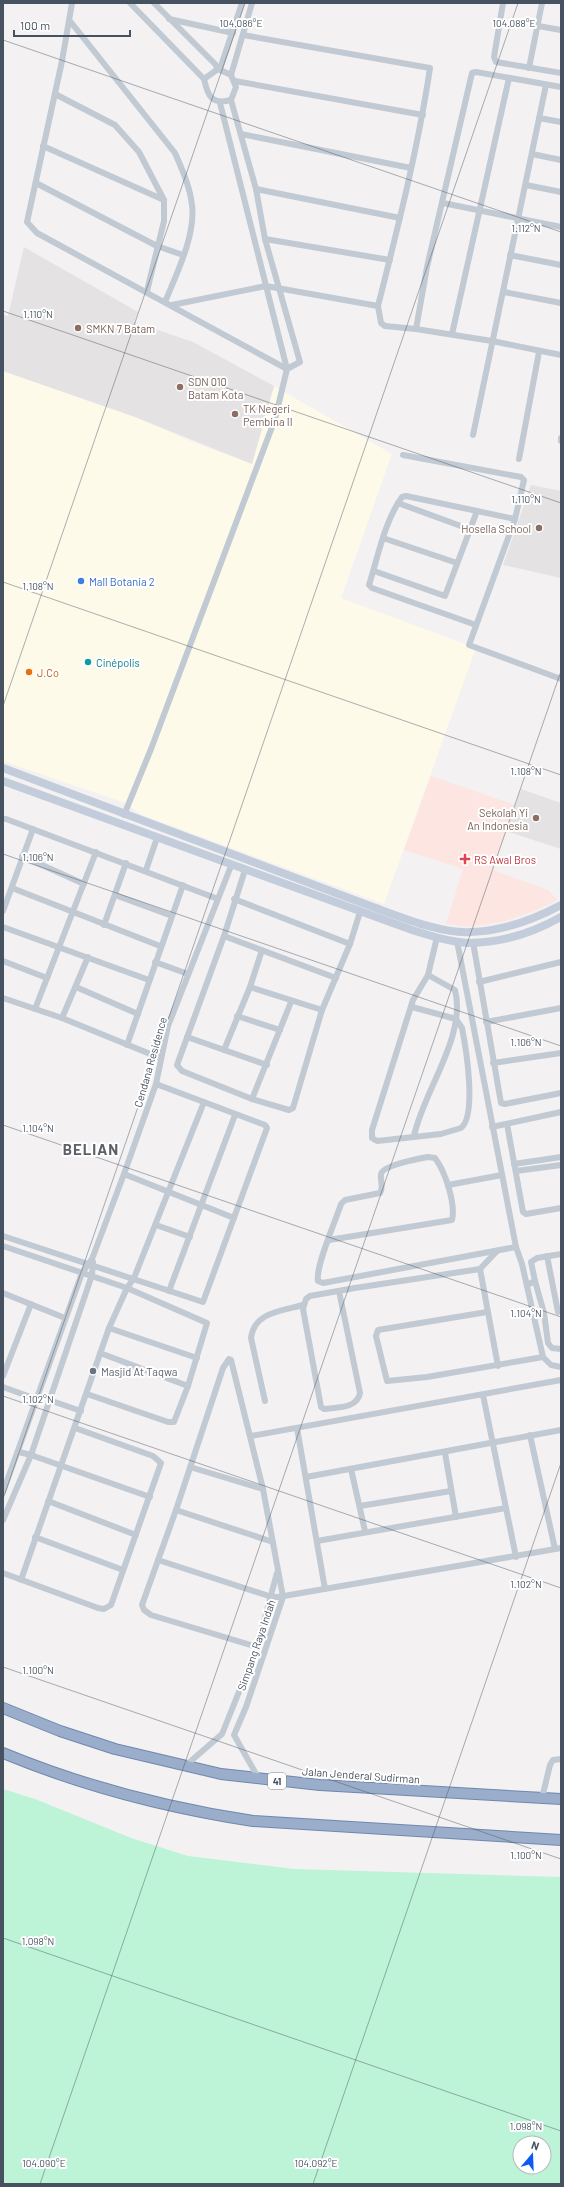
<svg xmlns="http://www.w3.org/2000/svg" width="564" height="2187" font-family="Barlow,sans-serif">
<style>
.commercial{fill:#fdfaea}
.education{fill:#e4e2e3}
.medical{fill:#fde6e1}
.green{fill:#bdf3d7;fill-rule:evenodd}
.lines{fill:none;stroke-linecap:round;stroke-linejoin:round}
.trunk-casing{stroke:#7088ae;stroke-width:12}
.minor{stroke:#c1c9d3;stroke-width:6}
.secondary{stroke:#c2ccdb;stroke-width:8}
.trunk{stroke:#9aadca;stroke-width:10}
.ticks{fill:none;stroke:#475260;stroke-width:1;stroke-opacity:0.45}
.education-dot{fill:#8d6e63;stroke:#fff;stroke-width:1.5}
.shop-dot{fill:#3f7fe0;stroke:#fff;stroke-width:1.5}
.culture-dot{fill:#0f9aa8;stroke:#fff;stroke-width:1.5}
.food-dot{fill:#e8710a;stroke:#fff;stroke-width:1.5}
.health-dot{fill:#e0444e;stroke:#fff;stroke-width:1.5}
.worship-dot{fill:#6b7280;stroke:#fff;stroke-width:1.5}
.labels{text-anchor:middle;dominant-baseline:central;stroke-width:4;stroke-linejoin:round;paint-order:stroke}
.shield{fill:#fff;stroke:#7e8690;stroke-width:1}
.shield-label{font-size:10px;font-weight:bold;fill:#475260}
.education-label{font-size:11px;fill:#785e54;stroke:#fff;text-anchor:start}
.shop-label{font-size:11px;fill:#366cbe;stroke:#fff;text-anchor:start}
.culture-label{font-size:11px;fill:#0d838f;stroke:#fff;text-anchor:start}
.food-label{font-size:11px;fill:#c56008;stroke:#fff;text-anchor:start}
.health-label{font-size:11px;fill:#be3a42;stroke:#fff;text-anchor:start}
.street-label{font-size:11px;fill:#475260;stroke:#fff}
.worship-label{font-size:11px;fill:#5b616d;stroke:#fff;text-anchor:start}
.district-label{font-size:15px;font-weight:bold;letter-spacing:1px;fill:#5d6066;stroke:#fff}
.ticks-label{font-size:10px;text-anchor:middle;fill:#475260;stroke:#fff;stroke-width:4;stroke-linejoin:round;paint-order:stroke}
</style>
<rect width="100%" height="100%" fill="#f3f1f1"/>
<path class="commercial" d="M3,371L135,417L193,442L252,464L274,386L392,454L341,598L476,648L384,904L142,815L125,803L3,761Z"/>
<g class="education">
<path d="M24,247L138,312L134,322L193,342L274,386L252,464L135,417L3,371V315L8,316Z"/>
<path d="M531,485L561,491V578L503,565Z"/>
<path d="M521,789L561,803V849L506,831Z"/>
</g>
<path class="medical" d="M431,776L515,805L493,870L548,890L558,900L532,912L505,921L470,927L446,924L463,869L404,850Z"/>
<path class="green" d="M3,1789L35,1799L131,1838L188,1856L294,1869L561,1877V2184H3ZM520,2143H544V2167H520Z"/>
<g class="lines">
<g class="trunk-casing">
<g id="trunk">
<path d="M3,1708L60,1731L115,1749L221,1774L320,1785L561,1799"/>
<path d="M3,1753C83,1786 167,1808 253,1821L561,1840"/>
</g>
</g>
<g class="minor">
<path d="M72,3L62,61L27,222L37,233L287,369"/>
<path d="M130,3L204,79C208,97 212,105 231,100"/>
<path d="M154,3L215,64L218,69"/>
<path d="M252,3L231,75L236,87L231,100L256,189L265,239L300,362L287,369"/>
<path d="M503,3L494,57L496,62L561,73"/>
<path d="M169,19L233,33"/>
<path d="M70,21L175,153C182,169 190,187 192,205C196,235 176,275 165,302"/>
<path d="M538,26L561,30"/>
<path d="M243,35L430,68C418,148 398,227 378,306L381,323L385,326L416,329L492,341L561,355"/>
<path d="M529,68L542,3"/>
<path d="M220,69L242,3"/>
<path d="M204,79L218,69L231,75"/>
<path d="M235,81L423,115"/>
<path d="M55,94L115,125L139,152L164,200V221L147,291"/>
<path d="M539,118L561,122"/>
<path d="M241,134L411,168"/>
<path d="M43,146L164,200"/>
<path d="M532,154L561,160"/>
<path d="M36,183L157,246L183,255"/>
<path d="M526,185L561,192"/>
<path d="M256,189L400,218"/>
<path d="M443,203L561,227"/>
<path d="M265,239L390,260"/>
<path d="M510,255L561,265"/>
<path d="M504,292L561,303"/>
<path d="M172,305L266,286L378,306"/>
<path d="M416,329L427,267L472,73L476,72L561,87"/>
<path d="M452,334L509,78"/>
<path d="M473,435L546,85"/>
<path d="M561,438V441"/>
<path d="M403,455L521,477L524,480L515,519L469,645L561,679"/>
<path d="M519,459L539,352"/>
<path d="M398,503L469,529"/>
<path d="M383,538L457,563"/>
<path d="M374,571L445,596L477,511"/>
<path d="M476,625L372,588L369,585C378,557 384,522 402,497L406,496L515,519"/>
<path d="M124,815L151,749L275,419L287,369L220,103"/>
<path d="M3,819H6L218,899"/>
<path d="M22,856L84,884"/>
<path d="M146,870L157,838"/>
<path d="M245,870L224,936L177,1065L182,1071L252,1099L289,1110L293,1108L322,1010L350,944L360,912"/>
<path d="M12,888L160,946"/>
<path d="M115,895L172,916"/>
<path d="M234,899L350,944"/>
<path d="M3,911L33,829"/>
<path d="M104,925L126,863"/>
<path d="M3,927L149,980"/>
<path d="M224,936L336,978"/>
<path d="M457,941L516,1247L522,1264L543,1357L551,1365L561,1367"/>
<path d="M473,942L501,1103L505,1104L561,1093"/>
<path d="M3,961L47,978"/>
<path d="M155,962L188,974"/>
<path d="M479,982L561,962"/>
<path d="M76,987L138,1014"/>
<path d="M250,987L322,1010"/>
<path d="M3,998L62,1018L160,1058"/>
<path d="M412,1007L456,1019L462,1028C466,1048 477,1115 461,1128L441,1134L377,1141L372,1138V1130L413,1000L428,975L437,937"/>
<path d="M35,1009L96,852"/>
<path d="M237,1016L280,1030"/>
<path d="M62,1018L88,957"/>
<path d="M486,1022L561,1008"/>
<path d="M187,1037L267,1065"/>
<path d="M127,1045L183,885"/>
<path d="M224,1050L250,987L262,950"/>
<path d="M493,1063L561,1053"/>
<path d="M252,1099L291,1002"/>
<path d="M507,1124L523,1212L526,1214L561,1208"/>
<path d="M492,1127L561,1112"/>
<path d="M414,1136C423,1092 467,1036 455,990L428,975"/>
<path d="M514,1164L561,1157"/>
<path d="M516,1171L561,1165"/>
<path d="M124,1174L234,1218"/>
<path d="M448,1185L502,1175"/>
<path d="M156,1225L190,1237"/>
<path d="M3,1236L203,1302L267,1128L265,1125L156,1084"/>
<path d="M329,1240L452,1220C456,1204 445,1171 435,1158L428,1157C418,1159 383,1165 381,1174C380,1181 384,1187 380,1193L345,1200L341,1204C336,1220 315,1267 318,1281L323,1283L516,1247"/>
<path d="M3,1246L127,1288L207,1323L188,1386L174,1422H168L87,1394"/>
<path d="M547,1256L558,1312"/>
<path d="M480,1269L498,1366"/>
<path d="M535,1281L531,1262L537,1258L561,1254"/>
<path d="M527,1285L535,1281L544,1313L548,1343L552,1348L561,1349"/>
<path d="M169,1291L235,1115"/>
<path d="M339,1291L360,1393C357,1409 337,1407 324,1409L321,1407L303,1309L306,1299L310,1296L355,1288L480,1269L497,1251"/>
<path d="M3,1293L65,1318"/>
<path d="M487,1312L378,1330L376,1336L387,1381L427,1377L543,1357"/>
<path d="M109,1328L197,1358"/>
<path d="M100,1353L188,1386"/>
<path d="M3,1376L31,1304"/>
<path d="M3,1387L36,1399"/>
<path d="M483,1395L516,1557"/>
<path d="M49,1400L81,1411"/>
<path d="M265,1401L251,1338C254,1312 282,1311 303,1305"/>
<path d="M297,1428L325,1589"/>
<path d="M530,1435L555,1549"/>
<path d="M251,1436L561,1380"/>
<path d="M19,1452L31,1455L150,1497"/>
<path d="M445,1453L456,1517"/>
<path d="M190,1467L263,1489"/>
<path d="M351,1469L365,1531"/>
<path d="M306,1477L561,1430"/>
<path d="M3,1492L82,1273L92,1259L124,1174L156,1084L168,1026L231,866"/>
<path d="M48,1501L136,1535"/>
<path d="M360,1506L451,1491"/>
<path d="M176,1510L273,1542"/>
<path d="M3,1520L31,1455L92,1275L93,1262"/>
<path d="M35,1537L123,1570"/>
<path d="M317,1541L506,1508"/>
<path d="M158,1560L272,1597H278L561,1548"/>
<path d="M3,1573L98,1608L104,1609L111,1605L161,1463L153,1456L75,1428"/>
<path d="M21,1580L109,1328L127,1288L134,1278L204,1102"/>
<path d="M257,1647L151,1615L144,1610L142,1605L176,1510L223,1368L229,1359L231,1360L263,1489L283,1597L246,1707L234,1735L259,1779"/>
<path d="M184,1767L222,1734L257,1647L277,1573"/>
<path d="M542,1798L550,1765L553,1760L561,1759"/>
</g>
<g class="secondary">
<path d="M3,768L373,907C401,917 441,934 471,932C503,931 533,920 561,905"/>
<path d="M3,781L412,930C431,936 450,942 469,943C501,943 534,932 561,917"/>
</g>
<use href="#trunk" class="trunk"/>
</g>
<path class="ticks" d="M3,40L561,232M3,311L561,503M3,582L561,775M3,706L245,3M3,854L561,1046M3,1125L561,1317M3,1396L561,1588M3,1499L518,3M3,1667L561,1859M3,1938L561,2131M40,2184L561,671M313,2184L561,1463"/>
<g class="education-dot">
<circle cx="78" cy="328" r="4"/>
<circle cx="180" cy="387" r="4"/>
<circle cx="235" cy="414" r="4"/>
<circle cx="539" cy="528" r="4"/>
<circle cx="536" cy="818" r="4"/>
</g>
<circle class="shop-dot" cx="81" cy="581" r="4"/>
<circle class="culture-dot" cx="88" cy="662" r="4"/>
<circle class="food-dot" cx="29" cy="672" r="4"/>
<path class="health-dot" d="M463 853h4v4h4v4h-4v4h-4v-4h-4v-4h4z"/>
<circle class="worship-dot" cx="93" cy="1371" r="4"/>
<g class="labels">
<rect class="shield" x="268" y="1773" width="18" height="16" rx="3"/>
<g class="shield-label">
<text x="277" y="1781">41</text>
</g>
<g class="education-label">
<text x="86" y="328">SMKN 7 Batam</text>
<text x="188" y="381">SDN 010<tspan x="188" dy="13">Batam Kota</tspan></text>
<text x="243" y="408">TK Negeri<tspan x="243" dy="13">Pembina II</tspan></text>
<text x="531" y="528" text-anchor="end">Hosella School</text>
<text x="528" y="812" text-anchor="end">Sekolah Yi<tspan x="528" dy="13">An Indonesia</tspan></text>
</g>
<g class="shop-label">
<text x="89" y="581">Mall Botania 2</text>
</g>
<g class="culture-label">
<text x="96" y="662">Cinépolis</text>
</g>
<g class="food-label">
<text x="37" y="672">J.Co</text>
</g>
<g class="health-label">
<text x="474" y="859">RS Awal Bros</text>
</g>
<g class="street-label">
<text transform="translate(150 1062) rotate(-74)">Cendana Residence</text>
<text transform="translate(256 1645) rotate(-71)">Simpang Raya Indah</text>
<text transform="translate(361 1775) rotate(4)">Jalan Jenderal Sudirman</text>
</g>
<g class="worship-label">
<text x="101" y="1371">Masjid At Taqwa</text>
</g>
<g class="district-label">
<text x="91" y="1149">BELIAN</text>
</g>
</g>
<g class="ticks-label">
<text x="241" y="27">104.086°E</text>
<text x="514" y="27">104.088°E</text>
<text x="526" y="232">1.112°N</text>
<text x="38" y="318">1.110°N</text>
<text x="526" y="503">1.110°N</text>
<text x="38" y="590">1.108°N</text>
<text x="526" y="775">1.108°N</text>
<text x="38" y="861">1.106°N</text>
<text x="526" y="1046">1.106°N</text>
<text x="38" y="1132">1.104°N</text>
<text x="526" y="1317">1.104°N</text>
<text x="38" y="1403">1.102°N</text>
<text x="526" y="1588">1.102°N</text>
<text x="38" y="1674">1.100°N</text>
<text x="526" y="1859">1.100°N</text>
<text x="38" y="1945">1.098°N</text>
<text x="526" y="2130">1.098°N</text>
<text x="44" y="2167">104.090°E</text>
<text x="316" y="2167">104.092°E</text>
</g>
<rect width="564" height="2187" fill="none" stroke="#475260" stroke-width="8"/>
<g transform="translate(532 2155) rotate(19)"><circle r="19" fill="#ffffff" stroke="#b5babf"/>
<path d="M0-3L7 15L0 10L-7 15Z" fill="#0c5af2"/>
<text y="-6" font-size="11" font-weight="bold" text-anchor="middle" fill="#475260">N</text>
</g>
<path d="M14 30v6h116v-6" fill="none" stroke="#475260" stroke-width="2"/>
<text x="20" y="30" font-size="12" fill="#475260" stroke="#ffffff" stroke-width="3" paint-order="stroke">100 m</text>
</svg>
